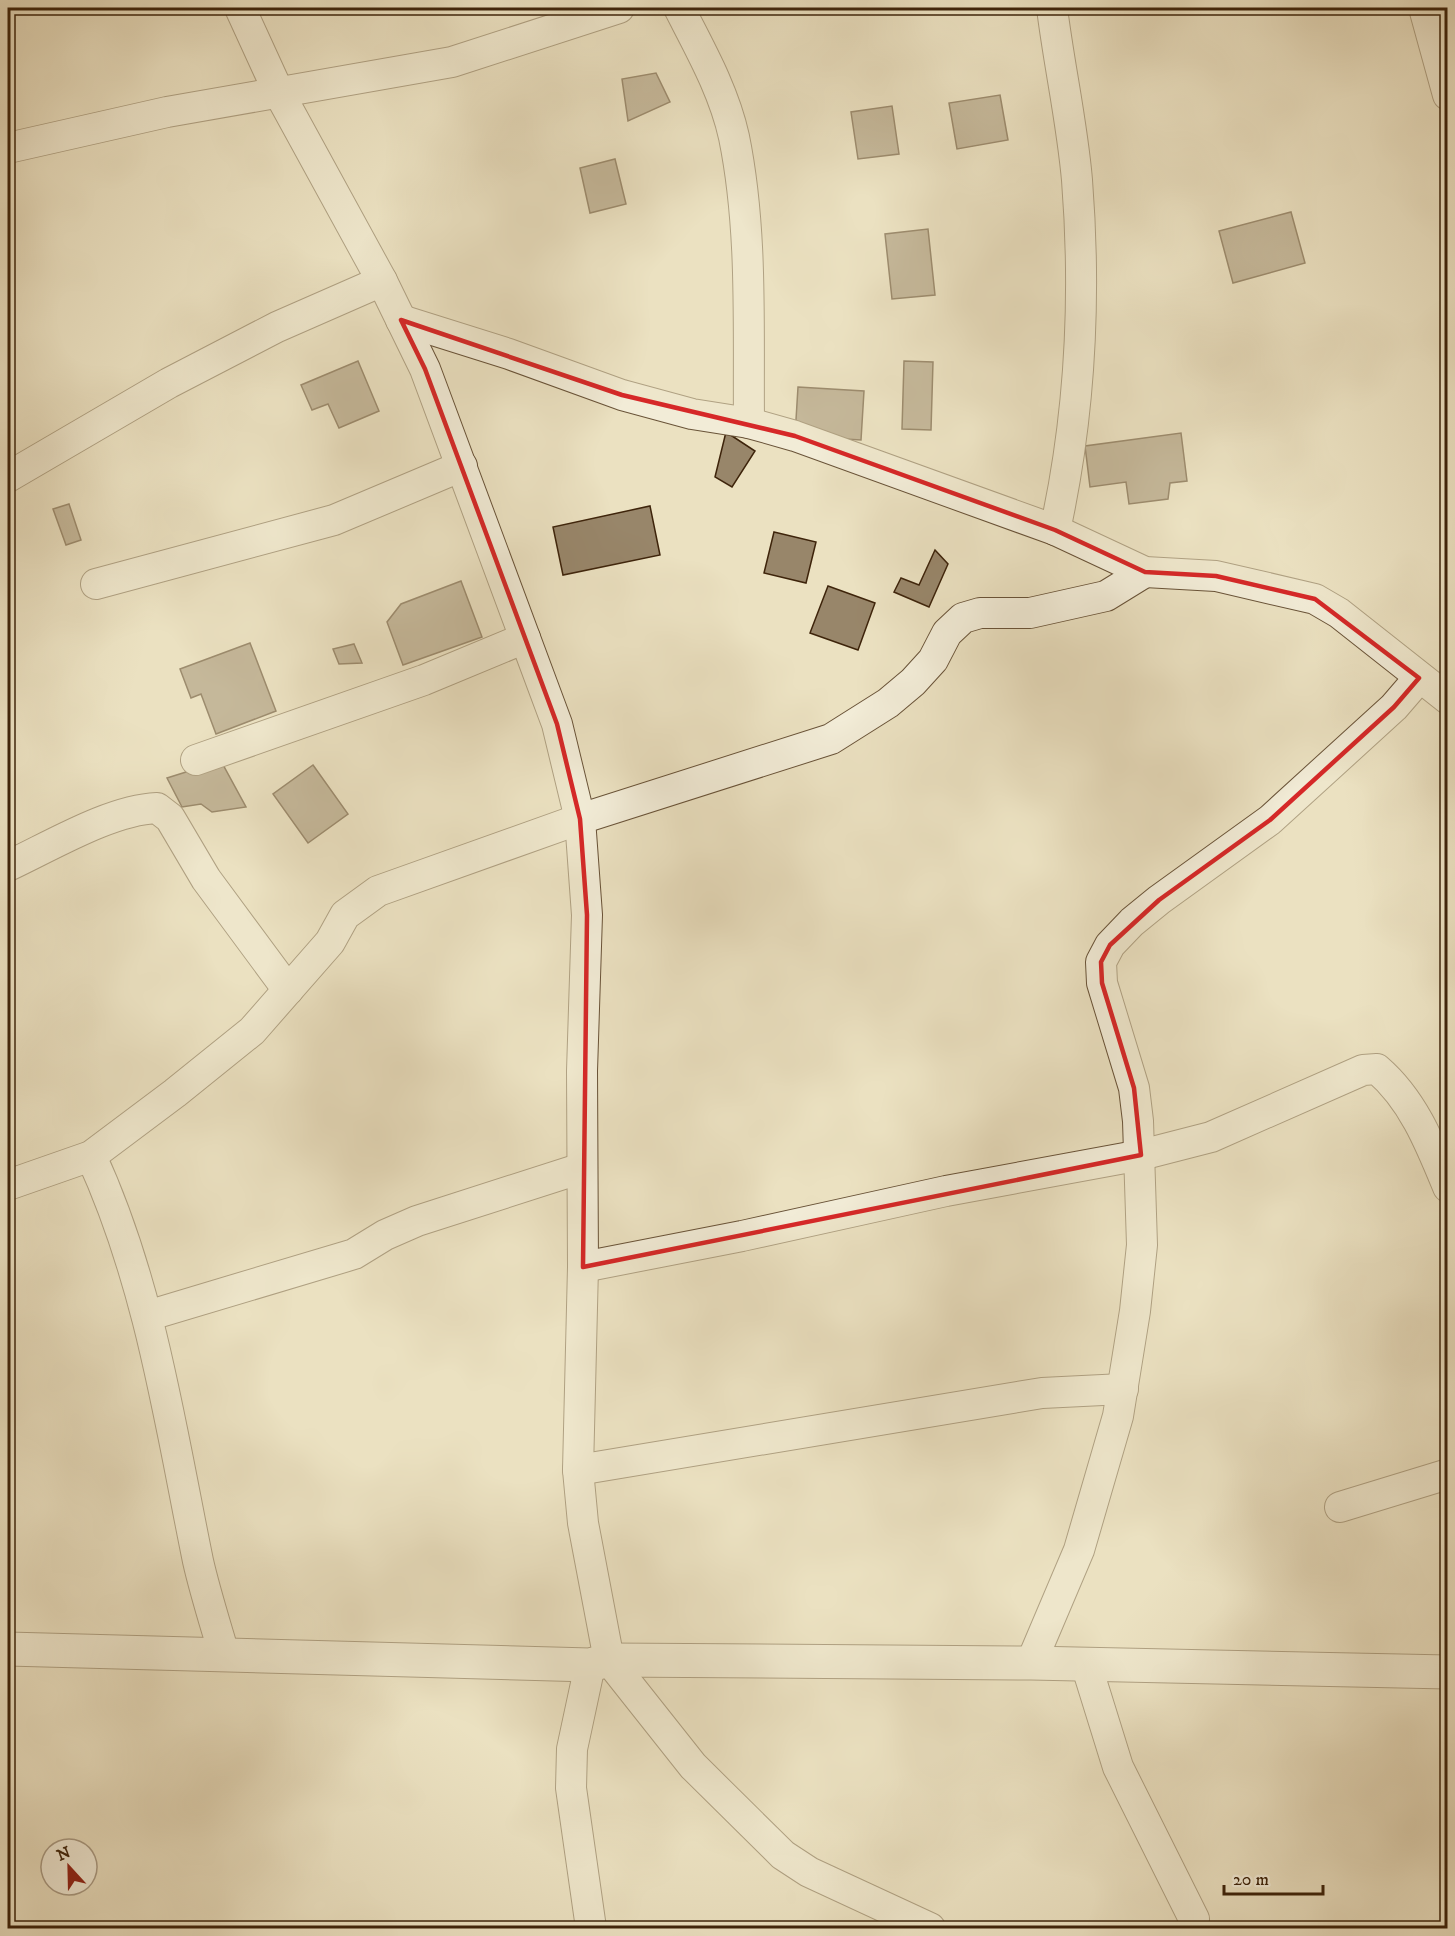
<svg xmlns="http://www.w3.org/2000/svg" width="1455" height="1936" font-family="'IM FELL DW Pica',serif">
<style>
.building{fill:#98866a;stroke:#3e240b;stroke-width:1.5}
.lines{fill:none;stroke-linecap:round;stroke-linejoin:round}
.minor-casing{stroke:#695338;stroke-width:32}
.tertiary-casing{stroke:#695338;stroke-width:35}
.minor{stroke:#f2ecd7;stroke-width:30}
.tertiary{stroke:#f2ecd7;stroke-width:33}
.marked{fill:none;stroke:#d62828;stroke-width:4.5;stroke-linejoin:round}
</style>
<rect width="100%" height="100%" fill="#ebe1c1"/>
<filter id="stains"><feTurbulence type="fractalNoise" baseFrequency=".00333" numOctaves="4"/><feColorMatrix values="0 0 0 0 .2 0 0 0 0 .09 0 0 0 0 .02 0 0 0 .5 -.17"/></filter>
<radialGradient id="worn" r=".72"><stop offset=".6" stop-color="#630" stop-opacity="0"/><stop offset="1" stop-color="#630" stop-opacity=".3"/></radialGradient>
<g class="building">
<path d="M656,73L670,102L628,121L622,79Z"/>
<path d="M1000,95L1008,140L957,149L949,103Z"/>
<path d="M892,106L899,154L858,159L851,112Z"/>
<path d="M615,159L626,204L590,213L580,168Z"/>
<path d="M1291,212L1305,263L1233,283L1219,231Z"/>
<path d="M928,229L935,295L892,299L885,234Z"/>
<path d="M358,361L379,411L339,428L328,404L312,410L301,385Z"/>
<path d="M904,361L933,362L931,430L902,429Z"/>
<path d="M798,387L864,391L861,440L795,436Z"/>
<path d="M726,432L755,451L732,487L715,477Z"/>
<path d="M1181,433L1187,481L1170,483L1168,499L1129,504L1126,482L1090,487L1085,446Z"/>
<path d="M69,504L81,540L66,545L53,509Z"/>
<path d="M650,506L660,555L563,575L553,527Z"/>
<path d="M774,532L816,542L806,583L764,573Z"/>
<path d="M935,550L948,564L929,607L894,592L901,578L919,585Z"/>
<path d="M461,581L482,637L403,665L387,622L401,604Z"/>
<path d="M828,586L875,603L858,650L810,633Z"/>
<path d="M250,643L276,711L216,734L201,694L191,698L180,669Z"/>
<path d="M354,644L362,663L339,664L333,649Z"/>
<path d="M221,761L246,807L212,812L201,804L182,807L167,778Z"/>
<path d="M313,765L348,814L308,843L273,794Z"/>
</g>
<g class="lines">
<g class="minor-casing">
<g id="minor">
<path d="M240,8L278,91L382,281L425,369L557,724L580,819L587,915L582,1071L583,1267L578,1470L583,1523L609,1660L693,1766L783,1855L809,1872L930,1928"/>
<path d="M679,8C700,49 724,91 734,137C753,230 748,329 749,423"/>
<path d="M1052,8C1059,65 1072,122 1077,180C1086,295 1080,416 1055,530"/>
<path d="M1424,8L1448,95"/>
<path d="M8,148L167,112L452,62L619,8"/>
<path d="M401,320L509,354L622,395L692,414L749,423L795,436L1055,530L1145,572L1216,576L1315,599L1339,613L1448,699"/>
<path d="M8,477L169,383L277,327L382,281"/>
<path d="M96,584L334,520L462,466"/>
<path d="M196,760L424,680L525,638"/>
<path d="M8,866C51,846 110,810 157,808L170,818L206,879L288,990"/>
<path d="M91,1156C150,1284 170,1424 198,1561C205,1592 215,1623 224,1654"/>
<path d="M8,1185L91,1156L175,1093L252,1031L330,942L345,915L378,891L580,819L831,739L888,703L913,682L933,660L947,633L963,618L980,613H1030L1106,596L1145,572"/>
<path d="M583,1267L742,1236L946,1191L1141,1155L1211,1137L1363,1070L1377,1069C1413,1100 1430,1143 1448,1187"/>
<path d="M147,1316L354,1254L385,1235L417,1221L582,1168"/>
<path d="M578,1470L1042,1393L1123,1389"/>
<path d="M1340,1507L1448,1474"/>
<path d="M1031,1663L1079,1550L1118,1416L1135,1311L1142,1245L1138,1121L1134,1088L1102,983L1101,962L1110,945L1132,922L1159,900L1270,820L1394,707L1419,678"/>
<path d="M1086,1664L1118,1767L1194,1919"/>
<path d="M590,1665L572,1749L571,1788L591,1928"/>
</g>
</g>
<g class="tertiary-casing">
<path id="tertiary" d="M8,1649L590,1665L609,1660L1031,1663L1448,1672"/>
</g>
<use href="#minor" class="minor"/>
<use href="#tertiary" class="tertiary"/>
</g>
<path d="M0 0H1455V1936H0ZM401,320L622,395L795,436L1055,530L1145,572L1216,576L1315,599L1419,678L1394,707L1270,820L1159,900L1110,945L1101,962L1102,983L1134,1088L1141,1155L583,1267L587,915L580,819L557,724L425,369Z" fill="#ebe1c1" fill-opacity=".55" fill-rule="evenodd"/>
<path class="marked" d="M401,320L622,395L795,436L1055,530L1145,572L1216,576L1315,599L1419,678L1394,707L1270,820L1159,900L1110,945L1101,962L1102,983L1134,1088L1141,1155L583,1267L587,915L580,819L557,724L425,369Z"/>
<rect width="1455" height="1936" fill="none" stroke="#ebe1c1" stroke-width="30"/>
<rect x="9" y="9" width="1437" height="1918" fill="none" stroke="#3e240b" stroke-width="3"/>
<rect x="15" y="15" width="1425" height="1906" fill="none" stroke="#3e240b" stroke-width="1.5"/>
<g transform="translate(69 1867) rotate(338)"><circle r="28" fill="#f2ecd7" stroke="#aa9c85" stroke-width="1.5"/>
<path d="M0-4.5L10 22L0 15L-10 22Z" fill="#8f2418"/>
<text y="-9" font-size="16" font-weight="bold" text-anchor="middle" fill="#3e240b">N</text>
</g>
<path d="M1224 1885v9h99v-9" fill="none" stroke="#3e240b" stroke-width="3"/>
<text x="1233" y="1885" font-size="18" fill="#3e240b" stroke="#f2ecd7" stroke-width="4.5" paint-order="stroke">20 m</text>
<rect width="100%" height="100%" filter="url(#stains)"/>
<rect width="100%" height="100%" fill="url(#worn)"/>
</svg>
